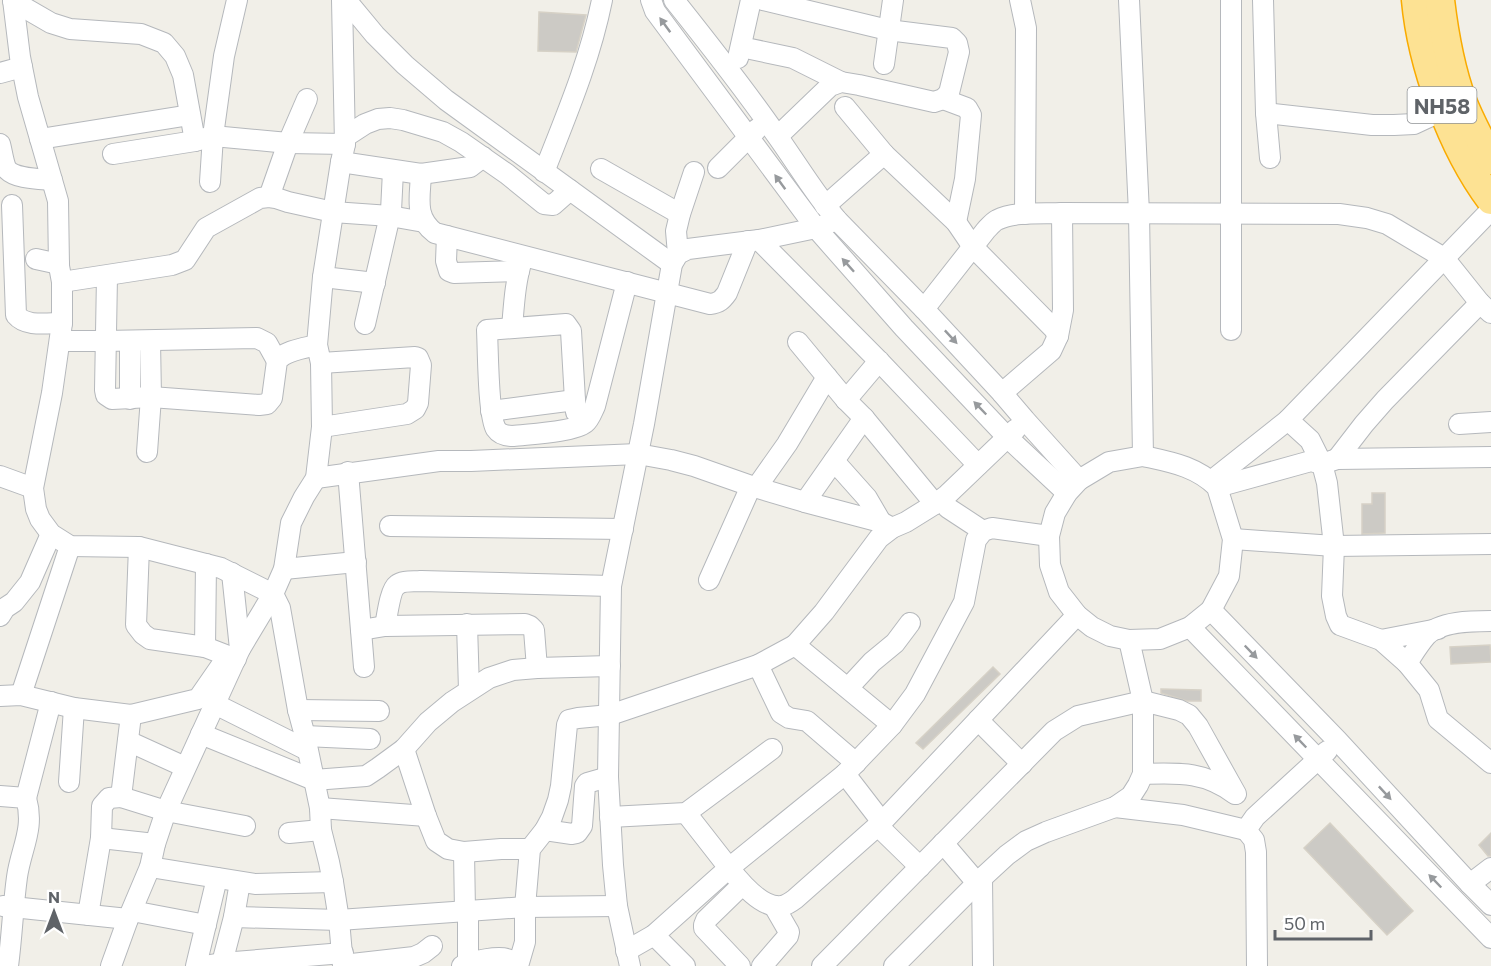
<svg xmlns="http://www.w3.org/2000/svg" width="1491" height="966" font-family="Commissioner,sans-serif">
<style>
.building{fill:#cccac5;stroke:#d6d1c6;stroke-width:1.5}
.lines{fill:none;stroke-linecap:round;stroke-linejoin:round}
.minor-casing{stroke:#b5b8bc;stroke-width:22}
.highway-casing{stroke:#f9ab00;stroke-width:31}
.minor{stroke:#fff;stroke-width:20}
.highway{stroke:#fde293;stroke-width:28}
.oneway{fill:#979a9d}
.labels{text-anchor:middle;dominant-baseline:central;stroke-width:6;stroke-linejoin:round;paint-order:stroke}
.shield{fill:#fff;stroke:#8f9295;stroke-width:1.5}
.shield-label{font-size:21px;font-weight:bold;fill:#5f6368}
</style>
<rect width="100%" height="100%" fill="#f1efe8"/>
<g class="building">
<path d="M539,12L586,15L576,52L538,51Z"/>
<path d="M1372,493H1385V533L1362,534V504H1372Z"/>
<path d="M1490,645L1491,662L1451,664L1450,647Z"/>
<path d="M993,667L1000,674L923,749L916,743Z"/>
<path d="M1161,689L1201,690V701H1187L1161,693Z"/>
<path d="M1330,823L1413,911L1387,935L1304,848Z"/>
<path d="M1491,833V856H1488L1479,845Z"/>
</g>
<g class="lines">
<g class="minor-casing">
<g id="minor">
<path d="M13,0L20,57L28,97L58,201L59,266L62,282V323L52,393L33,488L36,509L40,519L51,534L70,546L139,547L221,568L273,594L280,608L298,710L305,736L320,808L321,830L329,862L333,882L339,920L343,966"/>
<path d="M346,0L375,35L405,65L446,100L672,264"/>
<path d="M651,0L655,11L816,228L904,328L1007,437L1067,493"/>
<path d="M674,0C709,44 743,87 775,133C796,162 814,193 837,220L924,309L1002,393L1025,420L1079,480"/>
<path d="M763,0L888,30L952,38L957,43L959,52L949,93L943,99L934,102L859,85L841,82L830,86L778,136"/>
<path d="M1020,0L1026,28L1025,214"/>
<path d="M1129,0L1139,213L1143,456"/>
<path d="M1263,0L1266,113L1270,158"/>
<path d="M13,1L51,23L70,29L141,34L164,43L175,56L183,75L195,141"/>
<path d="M741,47L793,58L841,82"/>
<path d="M738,58L751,0"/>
<path d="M884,64L893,0"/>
<path d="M0,73L22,67"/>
<path d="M943,99L967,108L971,115L965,179L956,222"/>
<path d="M845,107L884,154"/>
<path d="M1266,113L1372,125H1394L1414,124L1444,110"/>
<path d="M345,137L365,124L378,119L390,118L403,120L443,132L461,142L507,174L544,204L553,205L570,190"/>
<path d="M40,139L190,115"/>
<path d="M0,144C2,151 3,161 6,168C13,179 41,179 52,180"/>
<path d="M113,154L195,141L213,136L288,143L345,144"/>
<path d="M341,162L421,174L470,167L483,157"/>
<path d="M718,168L757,129"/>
<path d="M601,169L680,214"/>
<path d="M544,172C566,116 590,60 602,0"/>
<path d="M421,174C420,198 414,217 435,233L710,304C719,303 722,300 727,293L748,241"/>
<path d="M210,182L213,136L224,56L237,0"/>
<path d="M269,197L288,143L307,99"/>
<path d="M12,205L16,315C26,327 47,323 62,323"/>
<path d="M825,206L884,154L956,222L973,247L1054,329L1058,336"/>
<path d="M447,236L446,261L449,271L454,273L519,271"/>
<path d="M759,240L879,361L978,465"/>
<path d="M678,254L676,231L680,214L694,172"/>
<path d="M36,259L59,264"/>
<path d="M107,276L105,390L106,395L112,399L151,397L259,405L267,404L272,398L277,361C285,350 305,348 317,345"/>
<path d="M323,277L375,283"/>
<path d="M62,282L172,265L185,260L206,228L260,198L269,197L276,198L288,202L333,212L390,216L424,222"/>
<path d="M924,309L986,230C989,227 993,222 997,220C1014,211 1043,214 1062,213L1339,214L1367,218L1387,224L1444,258L1480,303L1491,313"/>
<path d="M365,324L391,211L393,171"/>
<path d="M512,328C514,305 515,282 522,260"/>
<path d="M1231,330V0"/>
<path d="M61,341H105L257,338L267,343L277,361"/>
<path d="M798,342L846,400L864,418L935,504"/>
<path d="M321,363L415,357L418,358L421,365L418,403L415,409L407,414L322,427"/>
<path d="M1002,393L1051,351L1058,336L1063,310L1062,213"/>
<path d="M130,399V341"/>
<path d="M575,400L571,331L566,324L487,330C488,349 488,416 496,429C500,435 507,436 513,436C529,434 574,432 585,423C590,419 592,412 595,406L627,282"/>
<path d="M846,400L879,361"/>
<path d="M491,411L575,400L576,412"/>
<path d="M1288,420L1310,440L1322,464L1327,483L1334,546L1332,596L1336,616L1340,625L1381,640L1407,663L1429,690L1438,719L1491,763"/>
<path d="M1459,424L1491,422"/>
<path d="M147,452L151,397L150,341"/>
<path d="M1143,456C1170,462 1196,466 1217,487L1233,539L1229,576L1211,610L1190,627L1160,639L1129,640L1110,636L1092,627L1077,615L1059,592L1050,565L1049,536L1055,513L1067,493L1079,480L1109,462Z"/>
<path d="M1337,459L1364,424L1385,400L1480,303"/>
<path d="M834,461L867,498L881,522"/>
<path d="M348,472L364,667"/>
<path d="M0,476L33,488"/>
<path d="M316,478L439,461H471L638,454L671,460L694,466L751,486L805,502L881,522L892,528"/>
<path d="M1211,481L1288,420L1488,213"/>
<path d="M1217,487L1311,461L1322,464L1337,459L1491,457"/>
<path d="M756,488L787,444L827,377"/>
<path d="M805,502L864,418"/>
<path d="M948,508L983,531"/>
<path d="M390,526L623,529"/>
<path d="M1233,539L1334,546L1491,544"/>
<path d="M139,547L136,625L143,634L150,639L205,647L236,659"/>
<path d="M284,569L356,562"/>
<path d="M232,573L240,649"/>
<path d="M709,580L751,486"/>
<path d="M1211,610L1338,741L1470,884L1491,905"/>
<path d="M0,616L5,608L14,602L30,582L51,534"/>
<path d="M467,624L469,690"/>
<path d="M385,626C387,617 390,590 397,585C403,580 414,582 421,581L611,586"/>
<path d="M1190,627L1491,938"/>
<path d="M361,630L385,626L525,624L530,626L534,630L537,668"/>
<path d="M1381,640L1438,629"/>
<path d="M795,645L824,612L879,538L892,528L906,522L935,504L947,495L1016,429"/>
<path d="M205,647L206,564"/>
<path d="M225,660L198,699L131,715L121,797L166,811L245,826"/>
<path d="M1407,663C1413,654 1419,644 1426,636C1439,621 1473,621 1491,621"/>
<path d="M758,665L781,713L789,718L807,721L856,763"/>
<path d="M848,688L872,662L895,643L910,623"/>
<path d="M21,695L70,546"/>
<path d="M0,696L21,695L74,708L131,715"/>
<path d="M215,704L307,750"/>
<path d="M298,710L379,711"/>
<path d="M978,720L1022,764"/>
<path d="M201,734L314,780L366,776L378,768L404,749L428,722L452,702L489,678L513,670L537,668L610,666"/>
<path d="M305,736L370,739"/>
<path d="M128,741L185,767"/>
<path d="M404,749L426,816L436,841L448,849L464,852L501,849H530"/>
<path d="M845,774L882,822"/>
<path d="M1143,774C1178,773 1205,771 1235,794"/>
<path d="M69,782L74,708"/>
<path d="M0,796L26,798C35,829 21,848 17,877C13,906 12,936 8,966"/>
<path d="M26,798L51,702"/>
<path d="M1115,807L1183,815L1246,830"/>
<path d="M320,808L426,816"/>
<path d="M686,813L729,868L845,774L892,725L915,694L964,602L976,540L983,531L992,528L1049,536"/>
<path d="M610,817L686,813L772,749"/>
<path d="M878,826L920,867"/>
<path d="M545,830L572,834L577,833L582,826L585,786L587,783L608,777"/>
<path d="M289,833L321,830"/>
<path d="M101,838L155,844"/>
<path d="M943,843L978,884"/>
<path d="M464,852L465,911"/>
<path d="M150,867L255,884L333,882"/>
<path d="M982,878L983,966"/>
<path d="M1470,884L1491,868"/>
<path d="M3,906L128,919"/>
<path d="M132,911L206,925"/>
<path d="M468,911V963"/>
<path d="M88,915L101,838L102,806L109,798L121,797"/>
<path d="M234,917L339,920L525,907L617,906"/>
<path d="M654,935L685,966"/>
<path d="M626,951L654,935L729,868C740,882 762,909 782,906C786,905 791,902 795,899L882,822L1077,615"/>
<path d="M222,963L234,917L240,882"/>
<path d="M343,965L414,957L423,953L432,946"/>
<path d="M111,966L128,919L150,867L155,844L166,811L240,649L273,594L284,569L291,523L304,497L316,478L322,427L321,363L317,345L323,277L341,162L345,144L342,0"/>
<path d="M196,966L217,878"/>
<path d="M204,966L222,963L343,953"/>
<path d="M462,966C472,961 500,955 510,960C513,961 515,964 518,966"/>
<path d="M518,966L525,942V907L530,849L545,830L552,817L558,800L561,786L567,725L569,720L578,718L610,715L758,665L795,645L892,725"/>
<path d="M630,966L617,906L613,865L608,777L611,586L644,424L672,264L678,254L688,249L759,240L816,228L837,220"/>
<path d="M740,966L704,928V925L706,920L742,885"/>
<path d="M762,966L788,936L789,932L774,906"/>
<path d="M822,966L1054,731L1078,716L1143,701L1179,710L1189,715L1198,726L1236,794"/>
<path d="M894,966L982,878L1007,855L1026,841L1046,832L1115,807L1131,796L1138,785L1143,774V701L1129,640"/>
<path d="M1257,966L1256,852L1254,840L1246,830L1255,817L1327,751"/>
</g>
</g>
<g class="highway-casing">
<g id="highway">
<path d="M1416,0C1422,65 1452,148 1491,200"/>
<path d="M1440,0C1444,34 1450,68 1462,101C1470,121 1480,140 1491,160"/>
</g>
</g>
<use href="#minor" class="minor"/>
<use href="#highway" class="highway"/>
</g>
<defs><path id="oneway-solid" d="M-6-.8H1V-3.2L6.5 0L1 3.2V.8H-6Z" transform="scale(1.5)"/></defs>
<g class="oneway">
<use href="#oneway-solid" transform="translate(665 25) rotate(-126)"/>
<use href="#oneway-solid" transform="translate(780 182) rotate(-126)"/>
<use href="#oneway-solid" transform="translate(848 265) rotate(-132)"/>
<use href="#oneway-solid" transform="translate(951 337) rotate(47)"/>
<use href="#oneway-solid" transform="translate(980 408) rotate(-134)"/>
<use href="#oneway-solid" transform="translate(1251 652) rotate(46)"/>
<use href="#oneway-solid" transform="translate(1300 741) rotate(-134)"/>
<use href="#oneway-solid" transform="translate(1385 793) rotate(47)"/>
<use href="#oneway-solid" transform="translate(1435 881) rotate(-134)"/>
</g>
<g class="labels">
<rect class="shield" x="1407.5" y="87" width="69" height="36" rx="4.5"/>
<g class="shield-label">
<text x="1442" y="105">NH58</text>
</g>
</g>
<g transform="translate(54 912)" stroke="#ffffff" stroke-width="4.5" paint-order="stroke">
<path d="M0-4.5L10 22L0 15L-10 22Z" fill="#5f6368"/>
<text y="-9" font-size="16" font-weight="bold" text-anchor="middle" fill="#5f6368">N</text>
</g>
<path d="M1275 930v9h96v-9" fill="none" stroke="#5f6368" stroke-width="3"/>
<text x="1284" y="930" font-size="18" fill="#5f6368" stroke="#ffffff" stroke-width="4.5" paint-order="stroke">50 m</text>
</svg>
